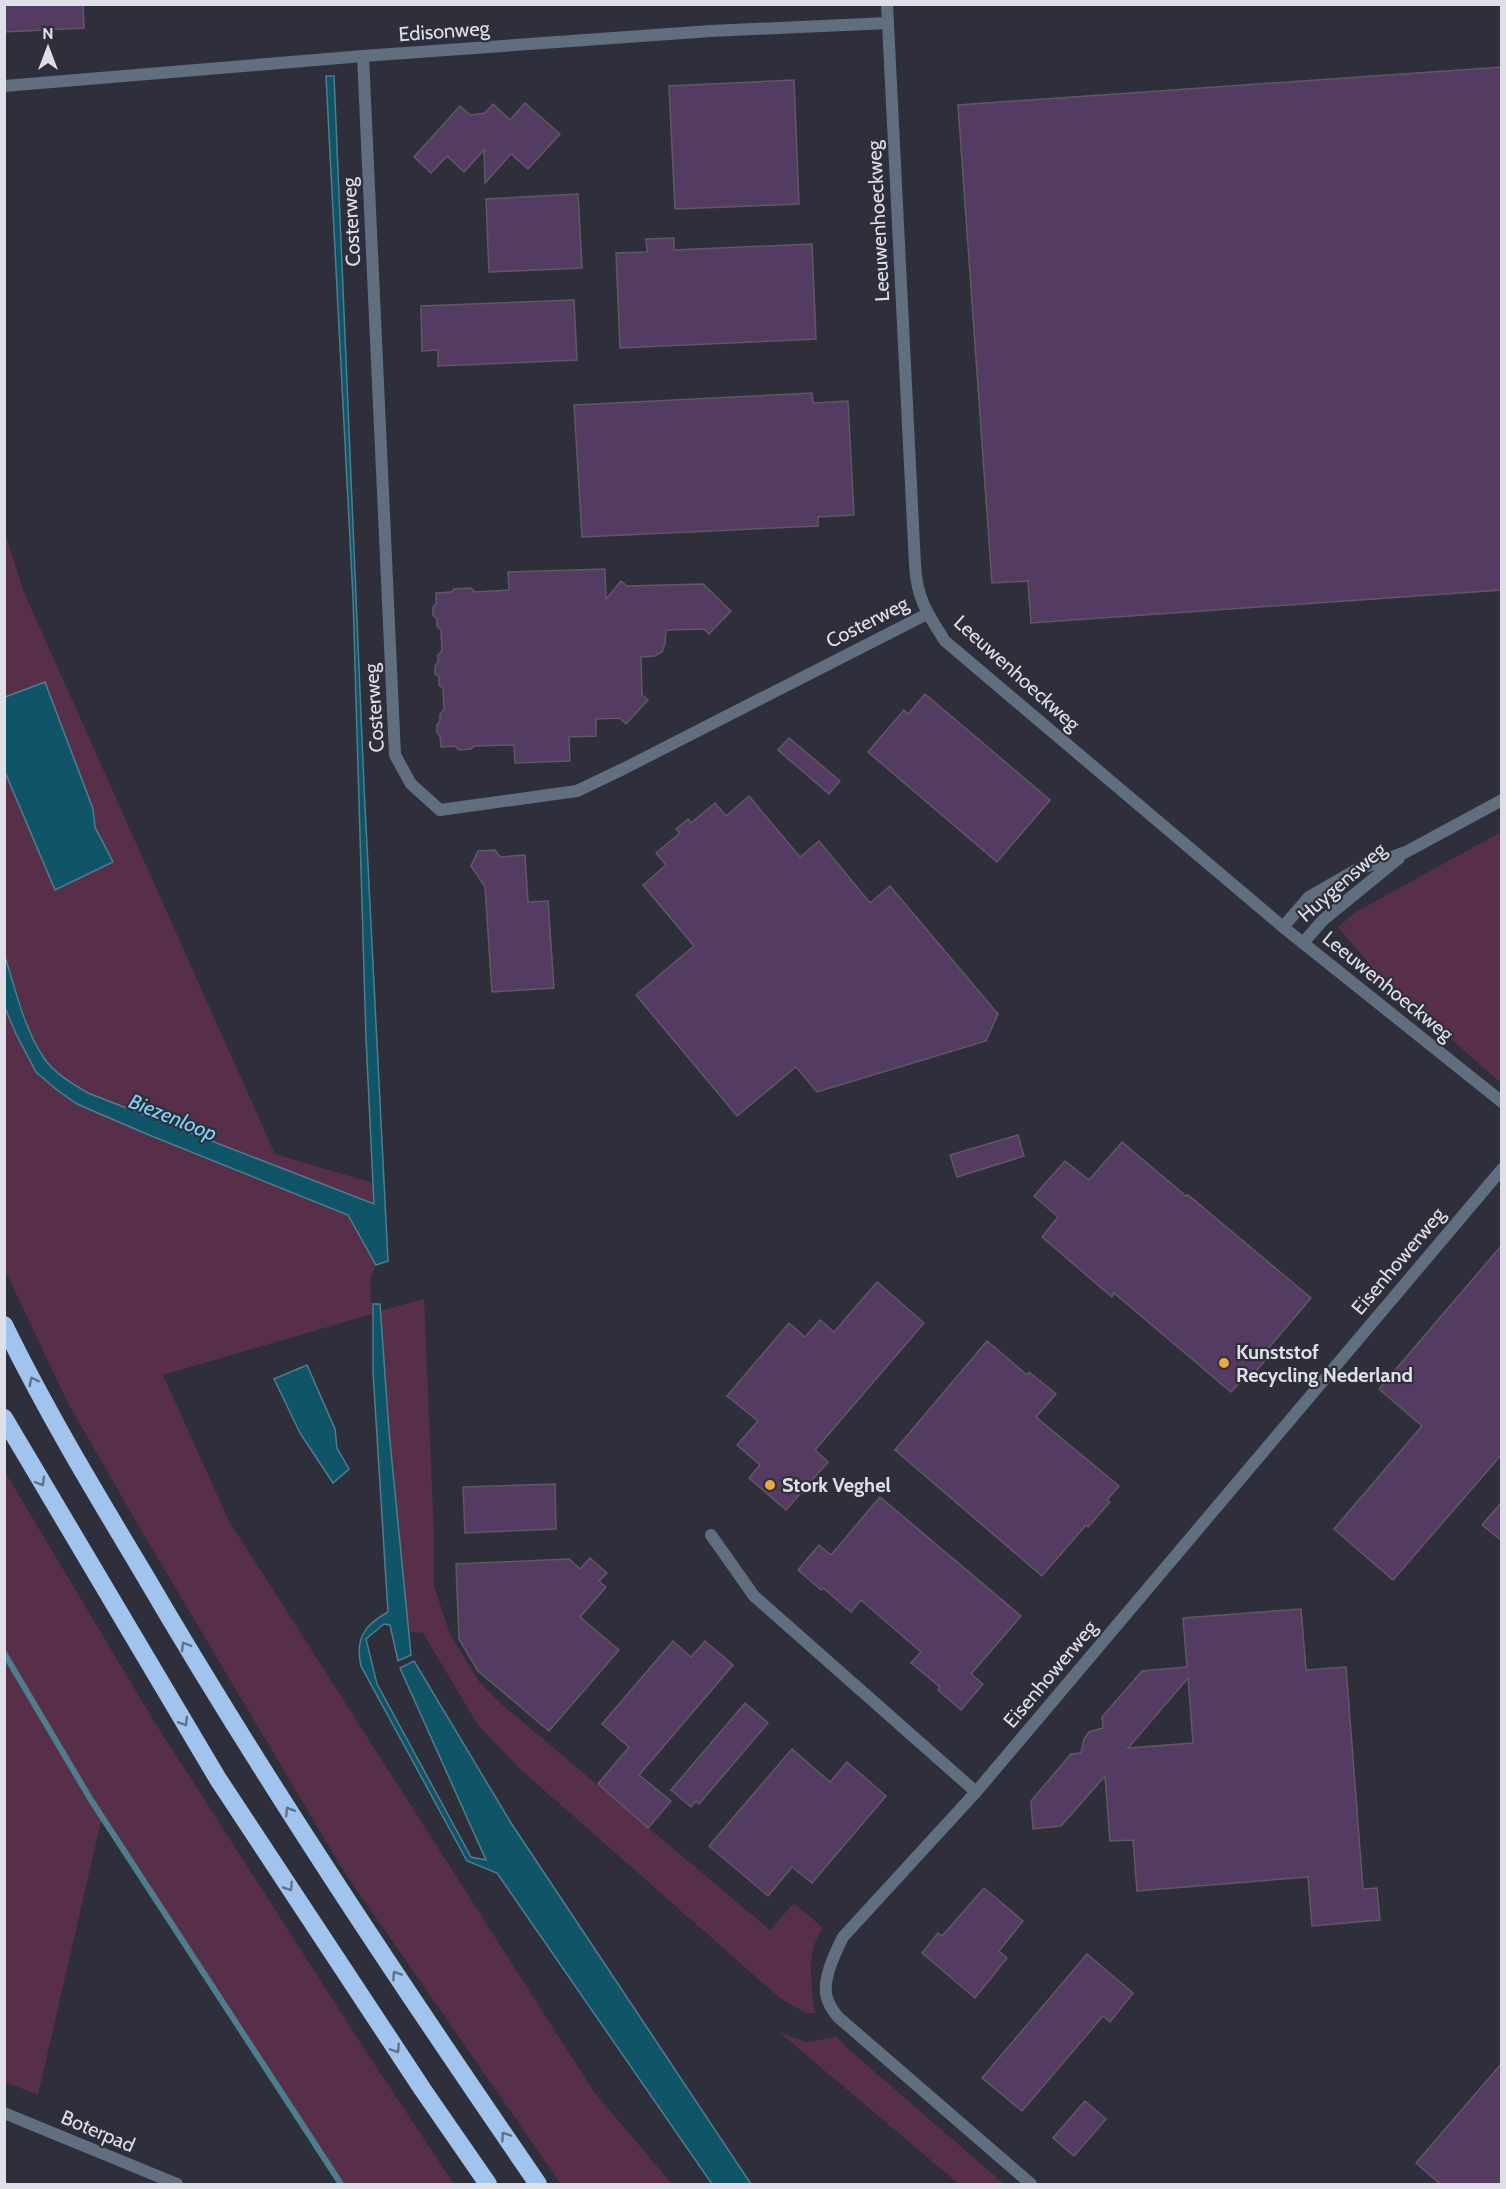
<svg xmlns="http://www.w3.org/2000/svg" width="1506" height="2189" font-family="Cabin,sans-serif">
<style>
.green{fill:#582f49}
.water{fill:#105468;stroke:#4e7e8e;stroke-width:1.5}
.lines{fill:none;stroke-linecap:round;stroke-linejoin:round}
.stream{stroke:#4e7e8e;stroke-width:6}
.building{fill:#543b62;stroke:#605864;stroke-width:1.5;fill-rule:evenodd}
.minor{stroke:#606e80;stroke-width:12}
.motorway{stroke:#a0c4ee;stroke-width:18}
.oneway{stroke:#61728b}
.poi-dot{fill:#f0a63f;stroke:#2e2f3a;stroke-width:2}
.labels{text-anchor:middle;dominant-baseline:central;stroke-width:4.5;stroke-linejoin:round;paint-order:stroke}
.street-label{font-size:20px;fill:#dfe0e7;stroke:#2e2f3a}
.poi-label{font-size:20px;font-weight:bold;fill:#dfe0e7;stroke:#2e2f3a;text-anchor:start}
.water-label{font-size:21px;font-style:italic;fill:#78d7f8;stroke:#2e2f3a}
</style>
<rect width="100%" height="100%" fill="#2e2f3a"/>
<g class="green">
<path d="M4,530L23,590L275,1154L373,1183L374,1205L87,1093L66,1080L44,1059L30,1031L5,957V772L29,826L113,862L95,827L93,809L45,682L5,697Z"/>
<path d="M1501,832V1083L1385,982L1338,927L1356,912Z"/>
<path d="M4,1008L16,1034L36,1072L57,1090L77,1104L149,1135L348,1215L376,1265L370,1279L372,1313L424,1299L434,1534V1586L450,1634L480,1683L499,1702L770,1930L794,1903L823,1928C805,1951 812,1983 814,2010L816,2013H806L780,1998L519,1768L478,1725L423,1633L412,1632L392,1637L384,1567L372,1314L163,1375L229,1521L594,2092L672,2184H561L343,1870L137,1523L68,1403L5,1270Z"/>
<path d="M5,1472L152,1718L367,2053L454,2184H345L101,1821L38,2095L5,2082Z"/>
<path d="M779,2032L806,2042L837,2037L846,2047L1004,2184H959Z"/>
</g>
<g class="water">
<path d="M326,76H334L364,786L388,1261L376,1265L348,1215L149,1135L77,1104L57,1090L36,1072L16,1034L5,1008V957C16,990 24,1029 44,1058C54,1073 73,1084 88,1093L374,1204L366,1039L353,597Z"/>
<path d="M45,682L93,809L95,827L113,862L55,890L5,772V697Z"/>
<path d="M373,1304H380L389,1431L411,1655L398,1661L390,1625L384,1624L366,1639L377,1684L471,1857L486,1860L400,1668L414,1661L511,1823L751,2184H712L497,1873L467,1861L361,1666C355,1639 364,1625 388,1612L373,1372Z"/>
<path d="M307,1365L335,1429L337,1448L349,1469L333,1483L300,1433L274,1379Z"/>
</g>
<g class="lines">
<path class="stream" d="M4,1653L91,1800L341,2184"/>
</g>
<g class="building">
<path d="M4,4H83L84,28L4,32Z"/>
<path d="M1502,67V590L1031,623L1028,581L992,583L958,105Z"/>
<path d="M794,80L799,204L675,209L669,86Z"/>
<path d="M525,103L560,134L528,169L511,154L485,183L484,150L464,172L447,156L431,173L414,157L460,106L470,115L485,113L493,104L510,120Z"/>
<path d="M578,194L582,268L489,272L486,199Z"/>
<path d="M674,238V250L812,244L816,339L620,348L616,253L647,252L646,239Z"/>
<path d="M574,300L577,360L438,366V350L422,351L421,306Z"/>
<path d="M812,393L813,403L848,401L854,515L818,517V526L582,537L574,405Z"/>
<path d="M605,569L606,599L621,581L627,586L703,584L731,611L709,634L704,629L666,630L665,644L662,652L655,656L641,657L642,695L648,700L626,724L620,718L596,719V736L569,737L570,761L515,763L514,745L474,746L471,749L459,750L455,746L441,747L440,736L437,733V725L440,721V714L444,710L443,688L439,685V677L435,674V666L438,662V655L442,651L441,630L437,626V619L433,615V607L436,604V593L451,592L454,589L471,588L475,592L509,590L508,572Z"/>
<path d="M925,694L1050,800L997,862L868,752L904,710L908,714Z"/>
<path d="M789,738L840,781L829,794L778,750Z"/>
<path d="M749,796L800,857L819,841L870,903L890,886L998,1014L986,1041L817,1092L796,1067L737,1116L636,995L694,946L643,885L666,865L656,853L680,833L676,829L688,819L691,823L715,803L726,816Z"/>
<path d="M495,850L500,857L525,855L528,902L548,901L554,988L492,992L485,887L471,866L478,851Z"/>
<path d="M1018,1135L1024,1156L957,1177L950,1155Z"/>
<path d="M1122,1142L1186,1196L1188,1195L1311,1298L1266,1351L1270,1354L1251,1378L1247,1374L1231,1392L1114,1293L1112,1297L1042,1237L1058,1217L1034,1196L1065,1161L1089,1180Z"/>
<path d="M1502,1245V1454L1393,1580L1334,1529L1422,1426L1379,1389Z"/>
<path d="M877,1282L924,1323L815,1450L828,1462L786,1510L749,1478L760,1465L737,1445L758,1421L727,1396L789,1323L805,1337L820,1320L834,1332Z"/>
<path d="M987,1341L1027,1375L1029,1372L1056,1394L1036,1417L1119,1486L1107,1500L1110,1502L1088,1527L1086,1525L1042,1576L895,1450Z"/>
<path d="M555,1484L556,1529L465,1533L463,1487Z"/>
<path d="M880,1497L1021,1616L971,1674L983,1684L961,1710L938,1690L940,1687L911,1663L921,1652L861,1600L851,1612L823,1588L821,1590L798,1570L819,1545L831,1555Z"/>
<path d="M1502,1502V1541L1482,1525Z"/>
<path d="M590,1558L607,1573L599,1581L606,1587L580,1617L619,1650L549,1731L478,1671L459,1639L456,1564L569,1559L580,1569Z"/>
<path d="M1301,1609L1306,1670L1346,1667L1363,1889L1377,1888L1380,1920L1312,1926L1308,1877L1137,1891L1133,1840L1110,1841L1105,1776L1061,1826L1033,1829L1031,1801L1071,1754L1081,1753L1084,1739L1089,1732L1103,1728L1102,1717L1142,1671L1187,1667L1183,1618ZM1188,1678L1193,1743L1128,1748Z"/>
<path d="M673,1641L691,1657L705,1641L733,1665L639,1775L671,1801L648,1828L598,1784L629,1747L602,1724Z"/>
<path d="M745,1703L768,1723L699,1804L696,1801L691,1807L671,1790Z"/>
<path d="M792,1749L830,1782L847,1762L886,1796L812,1883L792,1867L768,1896L709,1846Z"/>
<path d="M984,1888L1023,1921L999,1951L1007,1958L975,1998L922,1953L938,1933L942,1936Z"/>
<path d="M1087,1954L1133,1993L1110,2022L1103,2016L1022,2111L982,2078Z"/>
<path d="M1502,2063V2184H1440L1416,2163Z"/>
<path d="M1085,2101L1106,2119L1074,2156L1053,2138Z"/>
</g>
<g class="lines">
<g class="minor">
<path d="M887,4L915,565C917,599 927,613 945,641L1283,927L1502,1102"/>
<path d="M363,56L395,755L411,784L440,810L577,791L623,769L927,614"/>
<path d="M4,86L363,56L711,31L888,23"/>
<path d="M1283,927L1309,897L1356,870L1406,852L1502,800"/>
<path d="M1303,943L1323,920L1399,858"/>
<path d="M711,1535L754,1596L976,1792"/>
<path d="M4,2113L177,2184"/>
<path d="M1031,2184L838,2017C834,2012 830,2006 828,2001C820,1983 835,1953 843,1937L976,1792L1502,1169"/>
</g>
<g class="motorway">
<path d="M4,1325C45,1409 93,1489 141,1569C264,1780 400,1983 538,2184"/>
<path d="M4,1418L218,1779L423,2090L488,2184"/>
</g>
</g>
<defs><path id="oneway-chevron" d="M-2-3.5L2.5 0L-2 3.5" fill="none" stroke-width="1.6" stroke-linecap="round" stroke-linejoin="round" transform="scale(1.5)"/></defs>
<g class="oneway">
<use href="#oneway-chevron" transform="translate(33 1381) rotate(-117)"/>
<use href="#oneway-chevron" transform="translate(41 1482) rotate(59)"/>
<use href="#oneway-chevron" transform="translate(185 1646) rotate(-120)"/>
<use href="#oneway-chevron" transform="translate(184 1722) rotate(59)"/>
<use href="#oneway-chevron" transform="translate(289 1811) rotate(-122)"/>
<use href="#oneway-chevron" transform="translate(289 1887) rotate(57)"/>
<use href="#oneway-chevron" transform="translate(396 1975) rotate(-124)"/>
<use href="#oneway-chevron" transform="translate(396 2049) rotate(57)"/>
<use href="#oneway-chevron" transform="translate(505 2136) rotate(-124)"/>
</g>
<g class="poi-dot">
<circle cx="1224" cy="1363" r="6"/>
<circle cx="770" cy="1485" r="6"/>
</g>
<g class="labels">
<g class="street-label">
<text transform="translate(444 31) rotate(-4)">Edisonweg</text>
<text transform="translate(878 221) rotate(-93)">Leeuwenhoeckweg</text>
<text transform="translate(351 222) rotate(-93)">Costerweg</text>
<text transform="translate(867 622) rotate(-27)">Costerweg</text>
<text transform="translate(1017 673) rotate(42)">Leeuwenhoeckweg</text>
<text transform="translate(374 708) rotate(-94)">Costerweg</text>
<text transform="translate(1342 882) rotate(-41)">Huygensweg</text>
<text transform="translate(1388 986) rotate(39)">Leeuwenhoeckweg</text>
<text transform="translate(1398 1261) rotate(-50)">Eisenhowerweg</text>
<text transform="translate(1050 1674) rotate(-50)">Eisenhowerweg</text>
<text transform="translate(98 2131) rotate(23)">Boterpad</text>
</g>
<g class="poi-label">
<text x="1236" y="1352">Kunststof<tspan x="1236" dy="23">Recycling Nederland</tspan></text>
<text x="782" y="1485">Stork Veghel</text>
</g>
<g class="water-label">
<text transform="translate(173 1117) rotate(22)">Biezenloop</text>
</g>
</g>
<rect width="1506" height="2189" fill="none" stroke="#dfe0e7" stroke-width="12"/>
<g transform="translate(48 48)" stroke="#2e2f3a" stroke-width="4.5" paint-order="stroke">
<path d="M0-4.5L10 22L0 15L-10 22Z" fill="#dfe0e7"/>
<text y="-9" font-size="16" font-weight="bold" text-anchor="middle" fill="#dfe0e7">N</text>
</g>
</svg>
